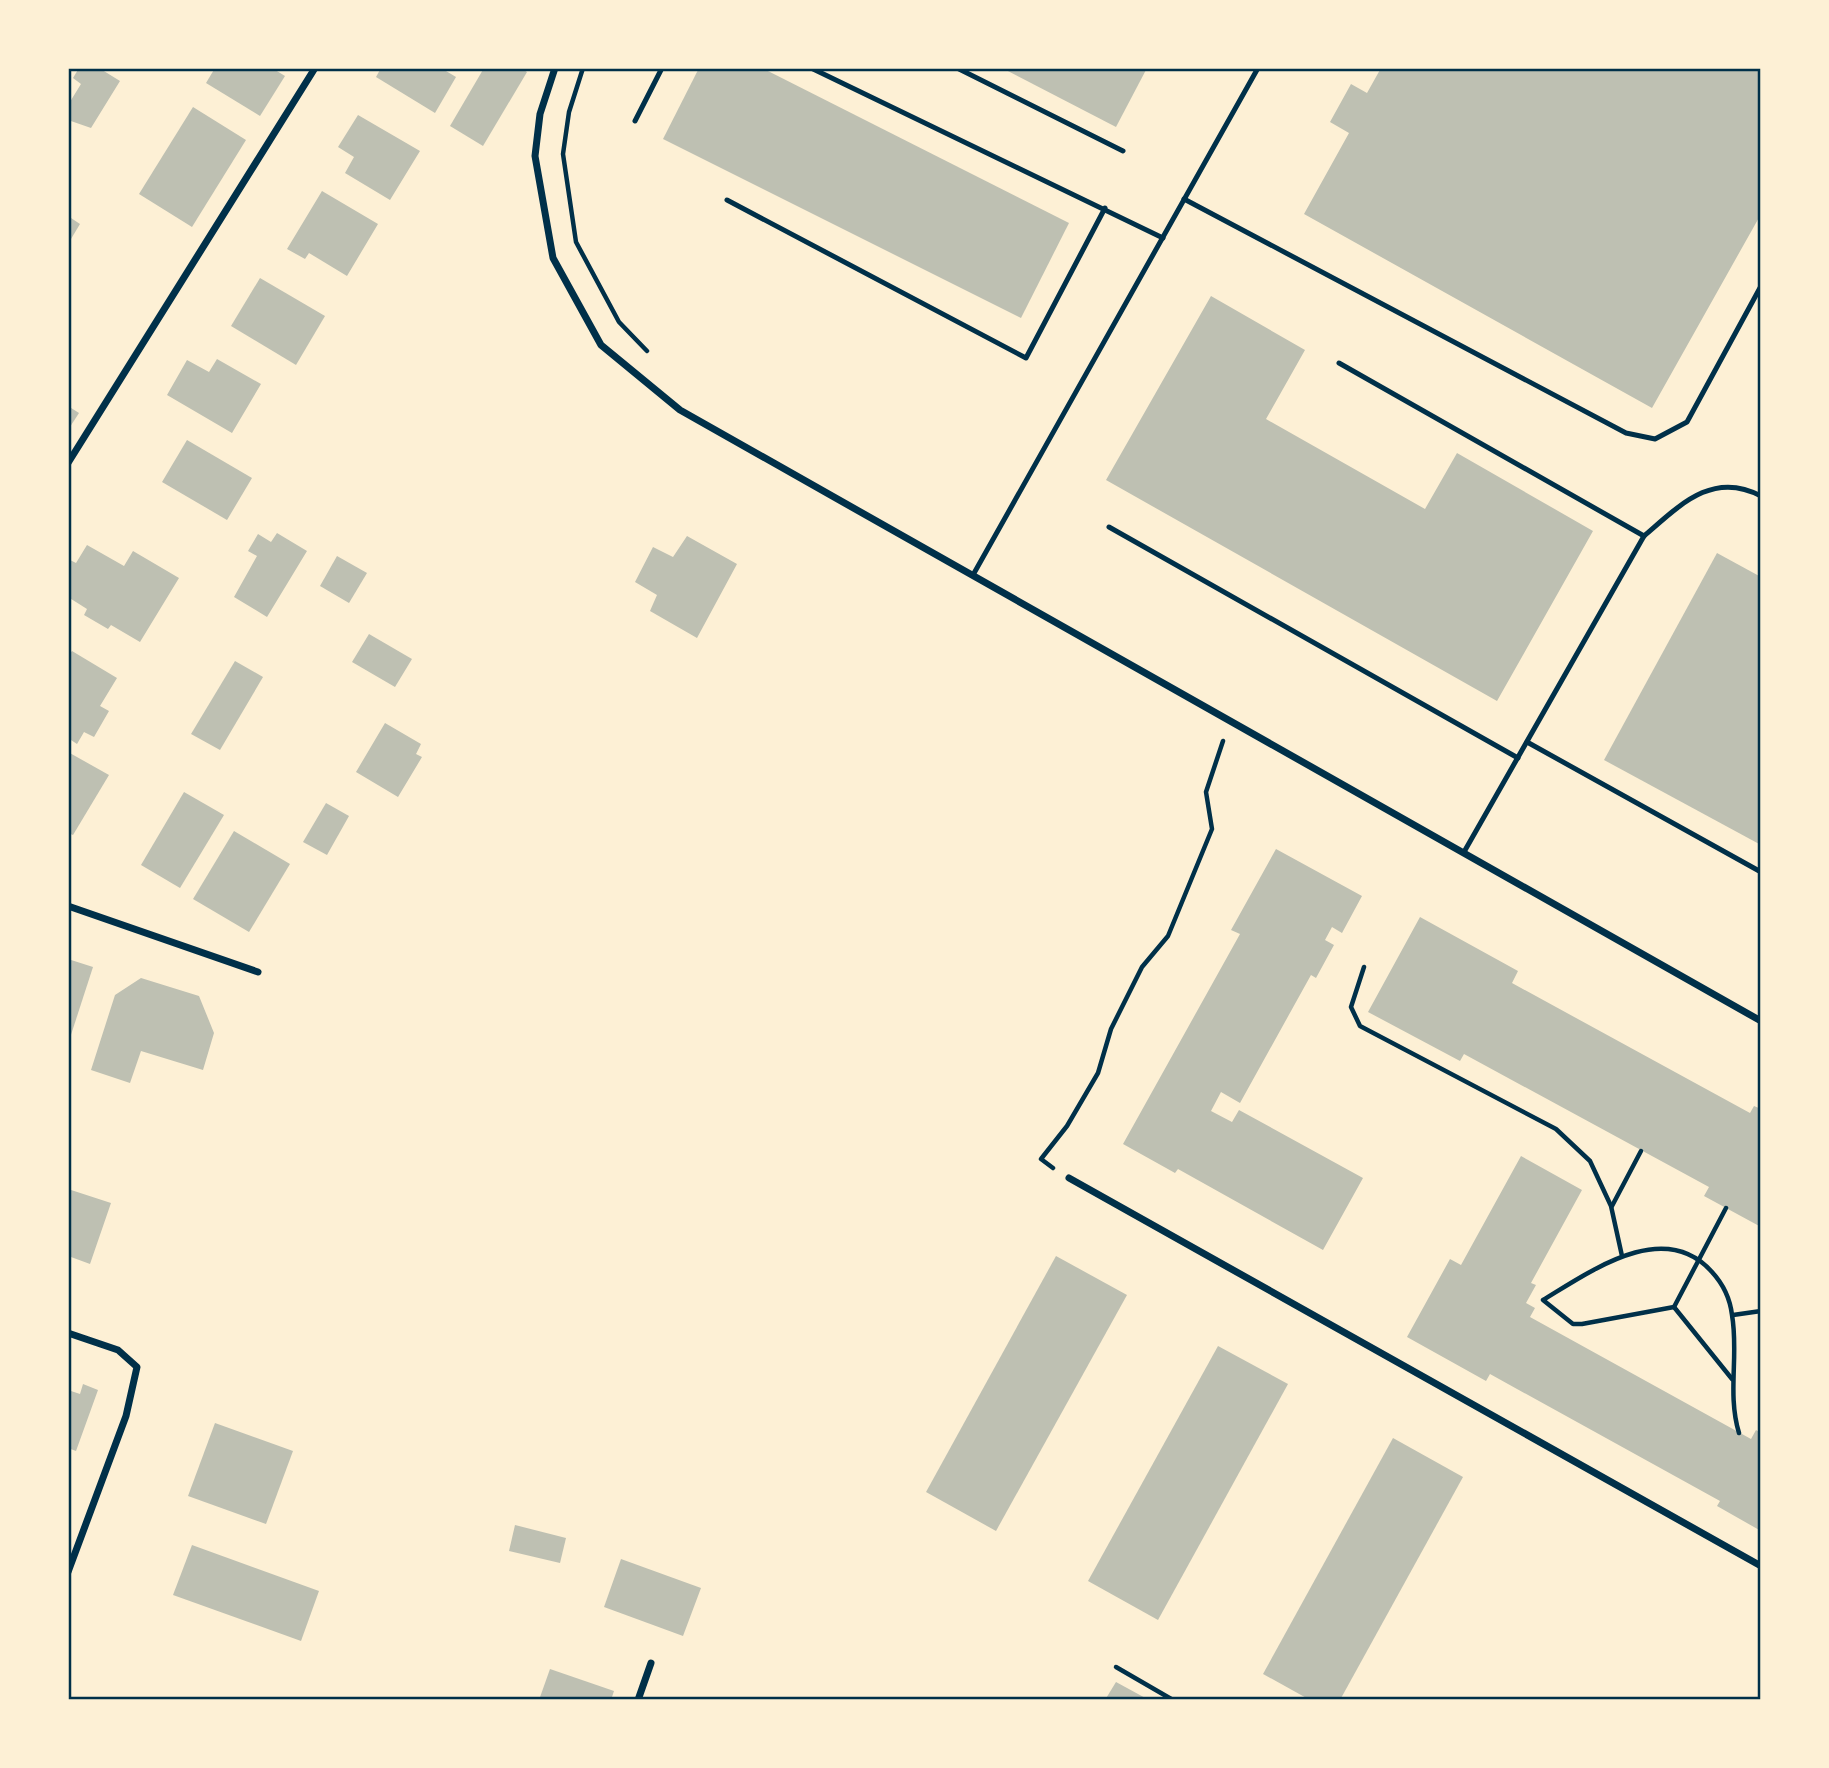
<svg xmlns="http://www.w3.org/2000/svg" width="1829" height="1768" font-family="'Fira Sans',sans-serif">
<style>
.building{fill:#bec0b2}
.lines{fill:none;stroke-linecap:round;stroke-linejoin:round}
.path{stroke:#003049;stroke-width:4.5}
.service{stroke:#003049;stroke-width:5}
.minor{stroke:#003049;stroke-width:7}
.neatline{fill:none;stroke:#003049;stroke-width:2.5}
</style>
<rect width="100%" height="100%" fill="#fdf0d5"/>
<g class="building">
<path d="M79,68H99L120,81L91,128L68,120V105L81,84L73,78Z"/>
<path d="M215,68H272L285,76L260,116L206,83Z"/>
<path d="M381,68H441L456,77L435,113L376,77Z"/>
<path d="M484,68H521L527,72L483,146L450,126Z"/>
<path d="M699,68H762L1069,223L1021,318L663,139Z"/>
<path d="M1002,68H1147L1116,127Z"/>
<path d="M1381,68H1761V214L1652,408L1304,214L1349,133L1330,122L1351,84L1367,93Z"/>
<path d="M193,107L246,140L192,227L139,194Z"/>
<path d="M358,115L420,151L390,200L345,173L354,157L338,147Z"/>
<path d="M322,191L378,224L347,276L309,253L305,259L287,249Z"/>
<path d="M68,216L80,224L68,244Z"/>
<path d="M260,278L325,316L296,365L231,326Z"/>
<path d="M1211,296L1305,350L1266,419L1425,509L1457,453L1593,531L1497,701L1106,480Z"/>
<path d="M217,359L261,384L232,433L167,395L187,360L209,372Z"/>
<path d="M68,406L79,413L68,430Z"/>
<path d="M187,440L252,478L227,520L162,482Z"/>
<path d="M277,533L307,551L267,617L234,597L257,556L248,551L258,534L271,542Z"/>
<path d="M687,536L737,564L697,638L650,611L657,595L635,582L653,547L673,557Z"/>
<path d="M87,545L124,566L133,551L179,578L140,642L111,625L108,629L84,615L87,609L68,597V559L76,563Z"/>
<path d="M1717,553L1761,577V845L1604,760Z"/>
<path d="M337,556L367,573L349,603L320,586Z"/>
<path d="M369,634L412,659L395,687L352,662Z"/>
<path d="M72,651L117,678L100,706L109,711L94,737L84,732L77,744L68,738V656Z"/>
<path d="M235,661L263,677L220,750L191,734Z"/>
<path d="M385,723L421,744L416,754L422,757L398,797L356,772Z"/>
<path d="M68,752L109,775L73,835L68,833Z"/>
<path d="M184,792L224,815L180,888L141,865Z"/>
<path d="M326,803L349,816L327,855L303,842Z"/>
<path d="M234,831L290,864L249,932L193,899Z"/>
<path d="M1276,849L1362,896L1342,933L1332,927L1325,940L1334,945L1316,978L1311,975L1240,1103L1221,1092L1211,1111L1232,1122L1239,1110L1363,1178L1323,1250L1178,1169L1175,1173L1123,1144L1240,934L1231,930Z"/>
<path d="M1420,917L1518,971L1512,983L1750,1113L1754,1106L1761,1109V1227L1704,1196L1709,1187L1464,1054L1460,1061L1368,1012Z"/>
<path d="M68,959L93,967L69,1041H68Z"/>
<path d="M141,978L199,996L214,1033L203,1070L141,1051L130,1083L91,1070L115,995Z"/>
<path d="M1521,1156L1582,1190L1531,1283L1536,1285L1526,1303L1535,1308L1530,1317L1751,1439L1756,1430L1761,1433V1531L1717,1506L1720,1501L1490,1374L1486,1381L1407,1337L1450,1259L1461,1265Z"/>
<path d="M68,1189L111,1203L90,1264L71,1257L68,1264Z"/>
<path d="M1056,1256L1127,1295L996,1531L926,1492Z"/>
<path d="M1218,1346L1288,1384L1158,1620L1088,1581Z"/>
<path d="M83,1384L98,1390L76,1451L68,1448V1390L80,1394Z"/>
<path d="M215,1423L293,1451L266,1524L188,1496Z"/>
<path d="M1393,1438L1463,1477L1340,1700H1310L1263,1674Z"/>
<path d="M515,1525L566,1538L560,1563L509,1551Z"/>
<path d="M192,1545L319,1591L301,1641L173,1595Z"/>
<path d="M621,1559L701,1588L683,1636L604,1607Z"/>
<path d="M550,1669L614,1691L611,1700H539Z"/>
<path d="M1116,1682L1149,1700H1105Z"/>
</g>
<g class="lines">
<g class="path">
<path d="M583,68L569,112L563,154L576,242L619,322L647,351"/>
<path d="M1364,967L1351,1007L1360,1026L1556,1129L1590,1161L1611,1206L1622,1256"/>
<path d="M1053,1168L1041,1159L1067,1126L1098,1073L1111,1029L1142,967L1168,936L1212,829L1206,792L1223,741"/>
<path d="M1612,1206L1641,1151"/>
<path d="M1674,1307L1582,1324H1573L1543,1300C1591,1271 1664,1218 1712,1272C1723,1284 1730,1298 1732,1315C1739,1354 1727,1394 1739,1433"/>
<path d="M1674,1307L1726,1208"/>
<path d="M1674,1307L1732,1379"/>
<path d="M1733,1315L1761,1311"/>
<path d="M1116,1667L1173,1700"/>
</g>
<g class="service">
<path d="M811,68L1163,238"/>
<path d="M957,68L1123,151"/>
<path d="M635,121L662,68"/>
<path d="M1184,199L1626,433L1655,439L1687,422L1761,286"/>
<path d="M727,200L1026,358L1105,208"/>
<path d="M1339,363L1644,536"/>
<path d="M1109,527L1518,758"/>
<path d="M973,575L1258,68"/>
<path d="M1527,742L1761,872"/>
<path d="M1464,852L1644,536C1679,506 1712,470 1761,496"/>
</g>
<g class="minor">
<path d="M555,68L540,114L535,156L553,258L601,345L680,410L1761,1021"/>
<path d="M68,463L315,68"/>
<path d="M68,906L258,972"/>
<path d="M1069,1178L1761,1566"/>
<path d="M68,1333L118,1350L137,1367L126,1416L68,1572"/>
<path d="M638,1700L651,1663"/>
</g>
</g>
<rect width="1829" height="1768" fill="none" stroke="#fdf0d5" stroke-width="140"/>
<rect x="70" y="70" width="1689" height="1628" class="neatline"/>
</svg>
